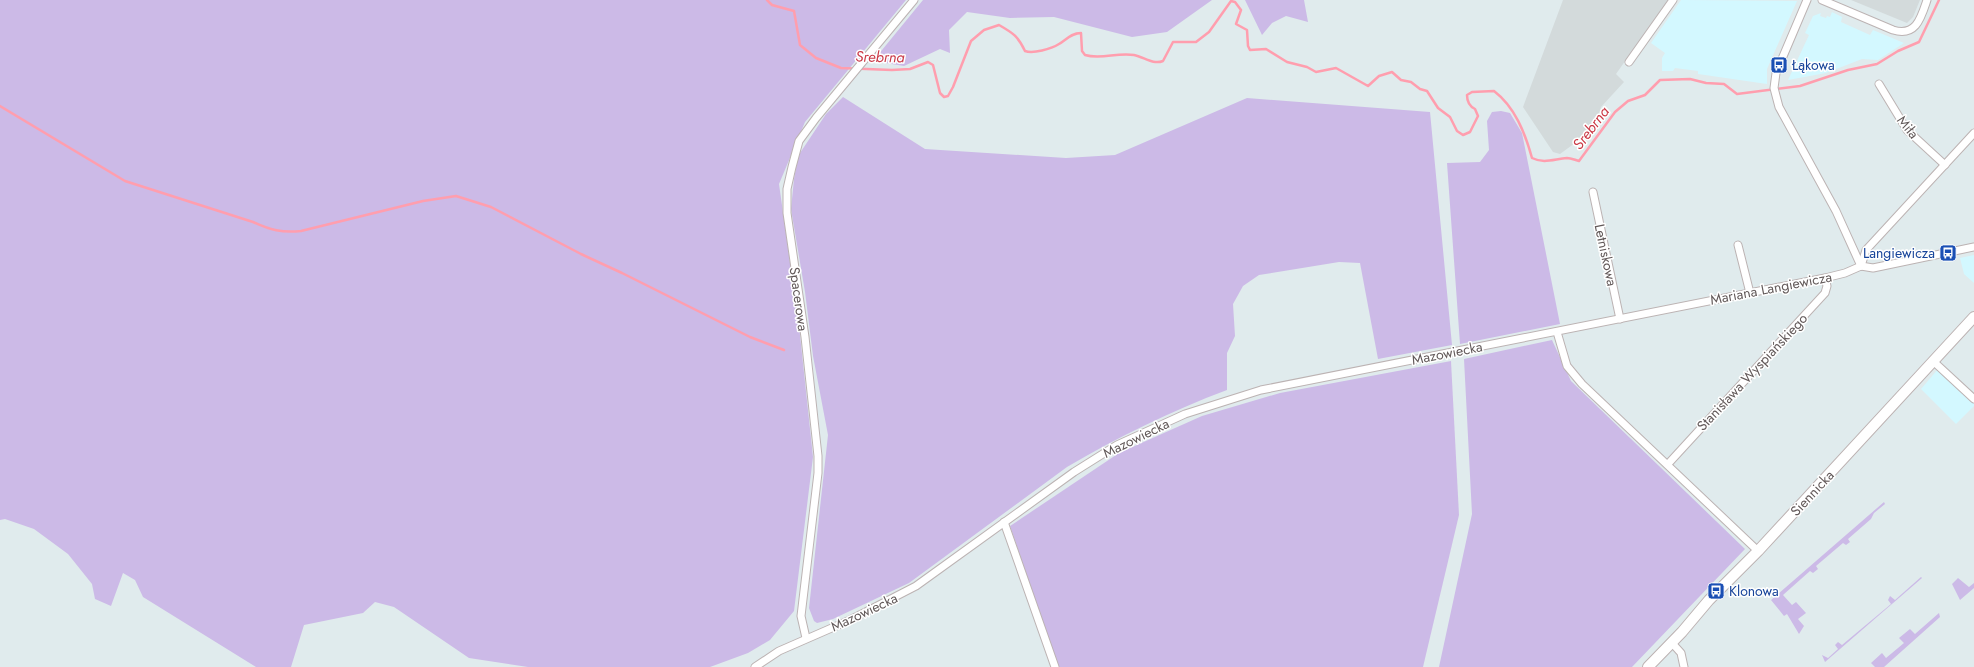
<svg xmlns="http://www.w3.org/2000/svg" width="1974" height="667" font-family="Jost,sans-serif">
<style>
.commercial{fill:#d3f8ff}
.industrial{fill:#d3dadb}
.green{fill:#ccbae7}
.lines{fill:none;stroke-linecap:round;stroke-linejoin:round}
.stream{stroke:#ff9eae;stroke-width:2.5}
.minor-casing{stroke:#bcb3b3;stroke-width:9}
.secondary-casing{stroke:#bcb2b2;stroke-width:12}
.minor{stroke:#fff;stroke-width:7}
.secondary{stroke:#fff;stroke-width:10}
.labels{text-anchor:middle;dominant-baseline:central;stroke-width:3;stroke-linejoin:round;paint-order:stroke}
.transit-label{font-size:14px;fill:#164399;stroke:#fff;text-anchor:start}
.street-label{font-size:14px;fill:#625959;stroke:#fff}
.water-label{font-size:15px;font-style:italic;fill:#ca3946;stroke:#fff}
</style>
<rect width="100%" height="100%" fill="#e0ebed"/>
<g class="commercial">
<path d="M1681,0L1797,1L1767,69V84L1698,74V71L1675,68L1673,71H1662V58L1665,53L1651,43Z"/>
<path d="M1832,12L1842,17L1841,22L1870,35L1873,30L1904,43L1878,60L1862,59L1826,73L1788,80L1809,35L1805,33L1813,16L1821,13L1820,16L1826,18L1827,16L1830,17Z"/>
<path d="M1974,255V283L1964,274L1960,258Z"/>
<path d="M1938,369L1974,403V406L1956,424L1921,389Z"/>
</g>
<g class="industrial">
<path d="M1563,0H1668L1616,74L1624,82L1601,107L1594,129L1560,154L1553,152L1523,107Z"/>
<path d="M1851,0H1920L1913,17L1907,23Z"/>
</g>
<g class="green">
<path d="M0,0H906L805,122L779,184L799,326L813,457L794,611L770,640L748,653L710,667H528L469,658L394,607L375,602L363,613L304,625L291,667H256L143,597L135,580L123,573L111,606L95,599L92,584L68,554L34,529L5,519L0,520Z"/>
<path d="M923,0H1212L1167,32L1132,37L1054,17L1010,18L967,12L949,30L950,53L940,49L904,66L873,61Z"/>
<path d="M1245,0H1304L1308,22L1286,16L1272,23L1262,35Z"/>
<path d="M843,97L925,149L1066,158L1115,155L1247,98L1430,112L1452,345L1378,359L1360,263L1339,262L1259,275L1243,286L1233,304L1235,336L1227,353V390C1171,411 1118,437 1067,467L909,583L833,619L817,623L814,621L809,608L828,435L813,356L805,292L791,209L794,179L798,156L826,114Z"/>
<path d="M1501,111L1510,113L1522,133L1560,324L1460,344L1447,163L1480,162L1489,150L1487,121L1492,112Z"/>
<path d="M1552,340L1571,381L1745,549L1632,667H1439L1472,514L1464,359Z"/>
<path d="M1451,361L1459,515L1423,667H1058L1010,526L1119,453L1202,416L1280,393Z"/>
<path d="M1884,502L1885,504L1874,513L1871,519L1848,539L1850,542L1846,545L1843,543L1816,566L1818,569L1813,573L1810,571L1783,595L1792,605L1796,602L1806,613L1798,619L1804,626L1799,634L1787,614L1784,616L1771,600Z"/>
<path d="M1921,577L1922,578L1825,662L1822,655L1828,658L1838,649L1835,645L1838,642L1842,645L1891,604L1888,600L1890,596L1895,600Z"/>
<path d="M1958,578L1969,587L1974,583V588L1960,600L1952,584Z"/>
<path d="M1939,613L1940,617L1884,667H1875L1871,663L1882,653L1886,658L1904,643L1899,638L1910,629L1915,634Z"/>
</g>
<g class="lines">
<g class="stream">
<path d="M767,0L772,5L794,11L800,45L816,58L841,68L892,70L910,69L928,62L933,65L940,93L944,97L948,96L953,87L971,41L984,30L999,25C1013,33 1018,36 1025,51C1033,54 1051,49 1059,44C1066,40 1071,33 1081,33L1082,51L1085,55C1101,60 1117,52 1134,55C1144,57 1153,65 1163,61L1173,42H1196L1209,32L1231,1L1235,2L1241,10L1236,24L1247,30L1248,46L1250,50L1266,49L1287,62L1307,67L1316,72L1336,68L1368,86L1379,76L1392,72L1401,80L1411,82L1420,89L1427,91L1438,108L1450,117L1457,131L1463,135L1470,132L1478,116L1475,109C1469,106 1467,102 1467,95L1472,92L1494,91C1515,107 1525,133 1532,158C1544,164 1554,159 1567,158C1571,158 1575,160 1579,161L1615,112L1628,101L1645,95L1660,80L1690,79L1706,83L1724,84L1737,94L1800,86L1848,70L1877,64L1898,51L1919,42L1939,0"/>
<path d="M0,106L125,181L253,222C270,230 282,233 301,231L423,201L456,196L491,207L581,254L622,273L750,337L784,350"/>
</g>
<g class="minor-casing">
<g id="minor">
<path d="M1807,0L1776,73L1774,88L1779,107L1836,211L1861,266"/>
<path d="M1822,0L1893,30C1916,37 1921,18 1927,0"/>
<path d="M1629,62L1673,0"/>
<path d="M1879,84L1907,130L1945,165"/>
<path d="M1593,192L1620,319"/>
<path d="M1738,245L1750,293"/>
<path d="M1861,266L1866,250L1974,133"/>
<path d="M1557,332L1567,366L1582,384L1758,551"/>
<path d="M1933,361L1974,399"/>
<path d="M1668,464L1825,293L1827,286L1825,278"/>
<path d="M1004,522L1055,667"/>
<path d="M806,638L801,616L818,473V456L805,337L787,213V189L792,167L799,141L816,118L914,0"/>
<path d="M1672,643L1681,653L1684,667"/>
<path d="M755,667L779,651L850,620L916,586L1074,472L1117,445L1185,414L1261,390L1825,278L1845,273L1861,266L1873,268L1974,247"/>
</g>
</g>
<g class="secondary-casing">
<path id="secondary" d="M1648,667L1682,632L1709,600L1758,551L1974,317"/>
</g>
<use href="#minor" class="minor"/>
<use href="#secondary" class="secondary"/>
</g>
<defs>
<g id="bus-square" transform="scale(0.9)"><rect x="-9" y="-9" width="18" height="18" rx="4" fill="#1a4fb4" stroke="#fff"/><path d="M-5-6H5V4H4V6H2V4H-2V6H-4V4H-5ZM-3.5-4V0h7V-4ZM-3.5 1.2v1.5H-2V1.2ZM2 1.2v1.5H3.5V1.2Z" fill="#fff"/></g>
</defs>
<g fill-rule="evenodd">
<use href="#bus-square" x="1779" y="65"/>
<use href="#bus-square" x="1948" y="253"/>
<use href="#bus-square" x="1716" y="591"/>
</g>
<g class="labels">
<g class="transit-label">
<text x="1792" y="65">Łąkowa</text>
<text x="1935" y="253" text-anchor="end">Langiewicza</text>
<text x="1729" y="591">Klonowa</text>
</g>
<g class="street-label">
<text transform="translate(1908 127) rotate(51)">Miła</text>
<text transform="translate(1606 255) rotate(78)">Letniskowa</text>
<text transform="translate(1771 288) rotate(-11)">Mariana Langiewicza</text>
<text transform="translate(799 299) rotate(82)">Spacerowa</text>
<text transform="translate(1447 353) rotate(-11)">Mazowiecka</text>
<text transform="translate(1752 372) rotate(-47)">Stanisława Wyspiańskiego</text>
<text transform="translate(1136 438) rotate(-26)">Mazowiecka</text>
<text transform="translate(1812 493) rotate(-47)">Siennicka</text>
<text transform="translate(864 612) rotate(-25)">Mazowiecka</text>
</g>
<g class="water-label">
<text transform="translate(880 57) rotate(1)">Srebrna</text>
<text transform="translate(1591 128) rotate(-53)">Srebrna</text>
</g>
</g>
</svg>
